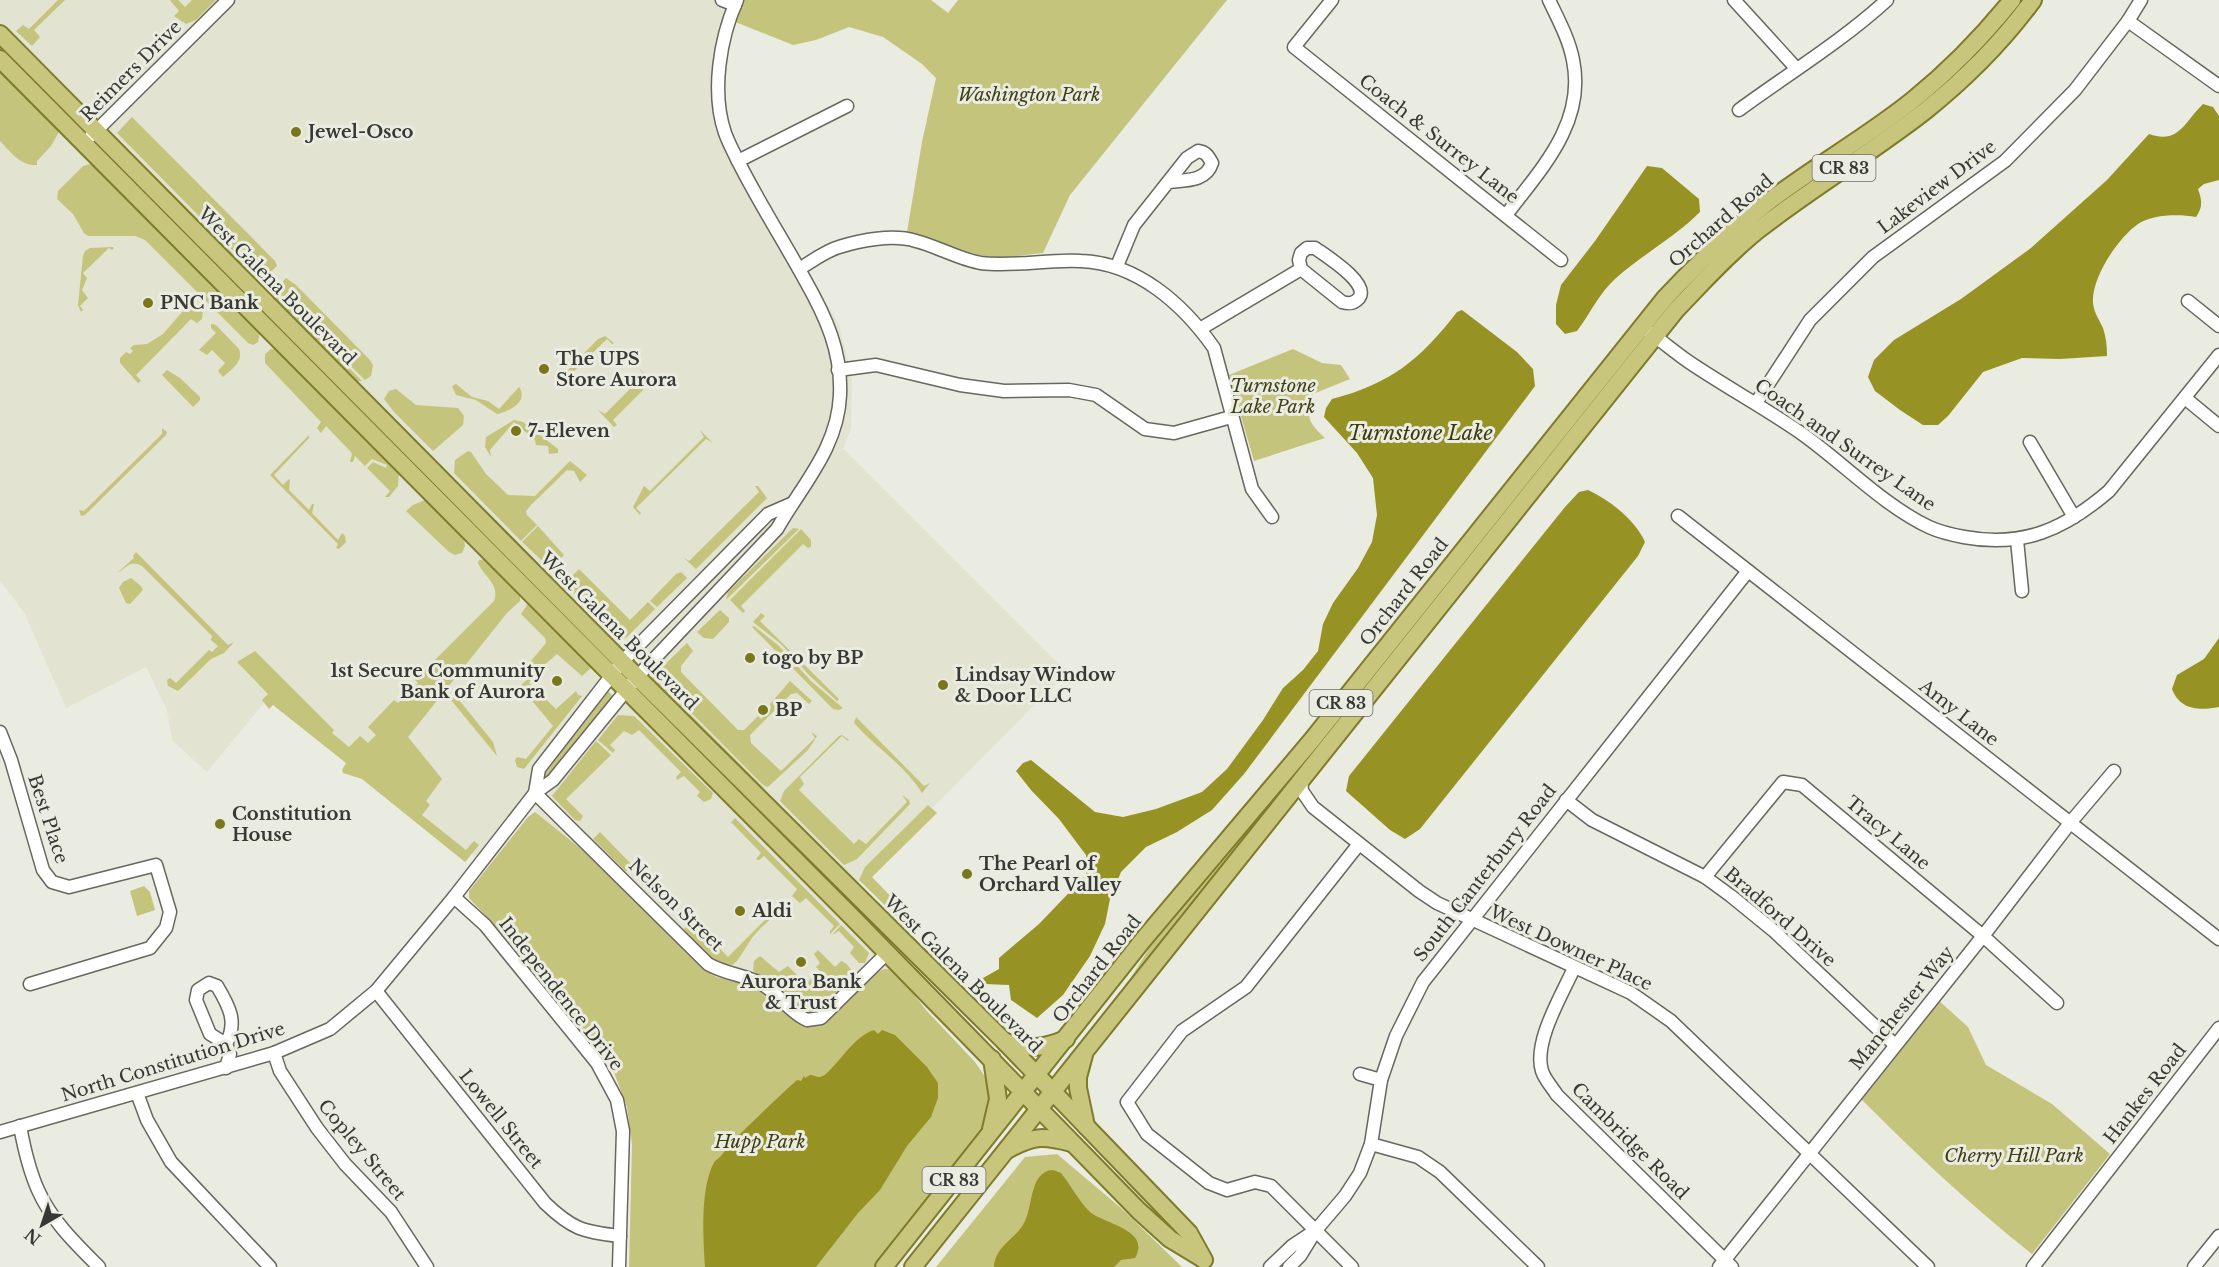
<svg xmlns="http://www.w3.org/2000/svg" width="2219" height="1267" font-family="'Libre Baskerville',serif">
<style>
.built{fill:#e2e3d1}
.green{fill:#c5c47d}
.water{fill:#969324}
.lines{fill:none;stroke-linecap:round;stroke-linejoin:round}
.minor-casing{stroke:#67675e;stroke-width:15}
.major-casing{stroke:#7e7b2b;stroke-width:20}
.minor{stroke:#fff;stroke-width:12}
.major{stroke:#c8c57d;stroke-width:16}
.poi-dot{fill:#79771c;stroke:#eaebe1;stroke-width:2}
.labels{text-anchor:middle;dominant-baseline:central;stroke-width:6;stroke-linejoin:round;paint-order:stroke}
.shield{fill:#eaebe1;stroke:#6d6e68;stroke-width:1.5}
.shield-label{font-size:16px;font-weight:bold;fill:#383834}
.street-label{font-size:18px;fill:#383834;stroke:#eaebe1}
.park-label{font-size:18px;font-style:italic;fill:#3f3e12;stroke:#eaebe1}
.poi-label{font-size:18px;font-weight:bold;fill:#383834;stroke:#eaebe1;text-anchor:start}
.water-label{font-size:20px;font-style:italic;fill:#3b3a0d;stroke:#eaebe1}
</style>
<rect width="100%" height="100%" fill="#eaebe1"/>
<g class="built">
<path d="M0,0H742L725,50L722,85L723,111L736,148L839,325L852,377L851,429L843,448L1067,672L853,888L316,346L0,23Z"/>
<path d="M0,63L603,676L535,765L528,791L478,859L268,698L207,772L172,740L167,710L146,667L66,708L25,614L0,580Z"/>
<path d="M626,696L895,970L820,1024L806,1026L796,1022L771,997L753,986L716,977L699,965L627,891L585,852L535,812Z"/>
</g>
<g class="green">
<path d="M58,0H65L34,30L40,37L32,46L16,31L23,25L29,29Z"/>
<path d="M170,0H178L185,7L192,0H216L196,20L186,24L174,16L179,11Z"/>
<path d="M742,0H931L948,13L958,0H1227L1070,195L1043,253L998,258L979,255L907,232L922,142L936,78L922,64L883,37L849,27L816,40L793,45L733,21Z"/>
<path d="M0,67L60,130L51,146L37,161V165C20,166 11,152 0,141Z"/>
<path d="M132,117L275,261L277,266L263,279L256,274L117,133Z"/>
<path d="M114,135L259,280H255L115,141Z"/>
<path d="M90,164H95L260,331L258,342L253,345L248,343L145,240L135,236H88L84,233L73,214L57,199L58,191L83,166Z"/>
<path d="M90,248L113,247L114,248L112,250L109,248L83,273L87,278L82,290L88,298L80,306L83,310L81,312L78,305L83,256L85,251Z"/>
<path d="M286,278L296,285L369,359L373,365L371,376L365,380L276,293L278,287Z"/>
<path d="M276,297L284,302L362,381H354L276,303Z"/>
<path d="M189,304L203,312L202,319L197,323L191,319L136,375L141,381L138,383L120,363V358L126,352L130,354L133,351L130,348L134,345L147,344L163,334Z"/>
<path d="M211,324L216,325L239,349C244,361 232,369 223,377L218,371L225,363L212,350L207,355L199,350L216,333L211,328Z"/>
<path d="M605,336L614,343L612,344L607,339L568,377L573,382L570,384L565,377L567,371L598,339Z"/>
<path d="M271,349H277L399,472L398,486L389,497H385L390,491L367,468L373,462L386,468L387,465L372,459L365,466L355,456L353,462H350L352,453L326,426L321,433L317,428L321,422L265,363V354Z"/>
<path d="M1293,349L1322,363L1341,365L1350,379L1313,394C1305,416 1308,422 1325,438L1254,461L1229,375Z"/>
<path d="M1632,351L1120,995L1167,920Z"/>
<path d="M639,368L657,387L650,383L613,420L617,425L614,427L598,410L605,414L644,375Z"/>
<path d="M167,370L180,378L200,397V400L193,407L162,375Z"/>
<path d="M456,384L472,397L488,401L499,409L519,387C529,402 509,411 497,414L476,400L456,395L452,386Z"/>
<path d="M396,389L416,405L458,408L464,416L463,425L433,451L394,412L384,399L389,391Z"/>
<path d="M514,420L523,422L558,449V453L549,454L548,446L536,445L535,440L514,422L490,450L491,457L485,447L486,437Z"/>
<path d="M162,428L167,432L166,435L85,515L81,516L79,510L84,511L162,434Z"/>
<path d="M700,430L713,443L706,439L636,508L641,513L640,515L633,507L644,486L650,491L704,437Z"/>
<path d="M308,436L310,437L274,475L283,485L289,479L290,480L289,490L309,510L312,504H314L312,513L338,540L342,533L345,536L346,542L339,549L336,548L338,544L270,475Z"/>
<path d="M468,451L471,452L486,474L508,495L535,496L570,461L587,475L580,482L574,471L567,470L531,505L526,511L527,515L537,525L521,541L454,473L455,460Z"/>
<path d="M755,486H758L767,498L696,569L683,557L689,561L759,492Z"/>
<path d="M425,500L464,535L465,546L462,553L455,555L449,552L406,511L413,505Z"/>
<path d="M538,526L564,555L551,569L522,542Z"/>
<path d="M793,528L799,529L726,600L728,592Z"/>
<path d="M801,529L811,540V547L808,548L803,544L741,606L745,611L743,613L730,600Z"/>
<path d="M136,552L228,645L234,642L224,653L211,659L178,691L168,686L167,680L170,678L176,683L209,650L212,652L218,646L211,640L212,636L142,566C131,559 126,568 117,573L134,558L133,556Z"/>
<path d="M486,559L520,592V601L507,613L408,737L442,779L426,801L430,805L422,815L466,850L474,841L479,845L465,862L362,779L343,773L342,770L346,763L273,705L269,709L262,700L268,694L237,662L255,651L334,730L332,733L349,747L360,736L368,743L376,735L368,727L394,700L398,703L418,683L415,680L494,601C500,584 484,577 478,563L479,560Z"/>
<path d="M579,569L630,620L648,602L655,609L627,637L620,640L568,587L569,579Z"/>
<path d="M681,572L687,578L657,607L650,601L676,574Z"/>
<path d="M131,578L141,586L143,590L130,604L126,603L119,588L123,582Z"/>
<path d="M529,602L589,663L591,668L582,676L557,654L543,666L539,665L531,673L526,667L546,643L545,638L521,614Z"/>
<path d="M720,610L729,618V622L713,639L704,638L697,632Z"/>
<path d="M761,613L765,616L760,621L839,699L837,701L810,676L781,644L753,622Z"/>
<path d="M754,626L779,646L812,682L843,708L839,710L833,709L756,631L752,627Z"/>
<path d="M687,643L693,651L681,666V672L738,730H744L758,716L761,719L771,708L770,704L790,681L812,701L809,704L797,693L791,694L750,735L751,743L781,771L815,738L811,732L817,736L808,750L769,786L767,787L762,784L654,675Z"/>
<path d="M652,675L656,680L764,788H758L654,685Z"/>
<path d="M531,676L532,677L529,683L556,709L576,691L578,695L582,696L524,769L517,767L515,760L517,757L526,759L553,726L520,686Z"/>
<path d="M608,691L612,695L611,698L551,773L542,778L597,703Z"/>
<path d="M455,695L493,742L497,756L451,700L452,696Z"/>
<path d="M618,715L634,716L713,793L711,799L704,802L697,796L700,792L684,776L677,780L676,777L681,772L639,730L632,735L624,731L610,745L615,750L613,753L598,740Z"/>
<path d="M856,717L924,786L930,783L922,793C904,764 876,748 854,723Z"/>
<path d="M842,735L849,740L848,741L842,736L800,777L804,784L799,790L854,844L859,839L866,844L907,802L902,795L909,800L910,804L857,859L844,865L780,801L784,791L839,736Z"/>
<path d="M596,741L611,755L566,799L583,816L580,821L575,820L552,796Z"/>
<path d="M928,805L937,813L872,877L905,911L912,906L899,919L859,880L865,867Z"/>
<path d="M535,812L585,852L627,891L699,965L716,977L753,986L771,997L796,1022L806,1026L820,1024L878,971L885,969L895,970L926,1010L975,1062L988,1081L993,1097L989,1116L970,1148L877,1267H629L632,1144L627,1107L609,1059L536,976L502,933L469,898V891L528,817Z"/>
<path d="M735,818L840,924L830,934V931L834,926L806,898L800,903L792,896L797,889L764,856L759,860L756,859L761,853L731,822Z"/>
<path d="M600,832L636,869L634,872L625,871L593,839Z"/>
<path d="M144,886L150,892L155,910L137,916L130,891Z"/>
<path d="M779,911C770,920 757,930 750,941C735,964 732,978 706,953C699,946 688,938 684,929L689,924L697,925L728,957L767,918L769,920Z"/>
<path d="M841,925L869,953L865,963H859L850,953L854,947L839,931L832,935Z"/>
<path d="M818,950L835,967L841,961C846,962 853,970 853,976L815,1013L802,1010L778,987L757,975L753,970L754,961L760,956L779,972L788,966L802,980L805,977L809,981L820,971L816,967L820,963L814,954Z"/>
<path d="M1937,999L1968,1027L1986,1065L2052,1104L2110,1154L2032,1254C1970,1205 1914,1152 1858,1096Z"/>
<path d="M1057,1154L1121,1208L1182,1267H936L1025,1157Z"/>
</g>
<g class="water">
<path d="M2203,104L2213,107L2219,116V180L2204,184L2198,189C2202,200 2203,207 2196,217C2179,214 2153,214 2138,224C2118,238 2091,278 2093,303C2094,313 2099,319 2103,328C2106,337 2107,346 2107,356L2060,359L2022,358L1983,372L1948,416L1938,425H1923L1900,410L1875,391L1868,377L1874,360L1894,340L1961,299L2031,248L2107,180L2149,134C2179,145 2185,121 2203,104Z"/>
<path d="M1647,166L1662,168L1699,199L1700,212C1675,237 1642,255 1616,278C1599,293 1590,314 1577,331L1565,334L1556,324V305L1561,285L1595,241Z"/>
<path d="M1462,310L1517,352L1533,369L1535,386L1244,774L1212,810L1177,832L1146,847L1121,872L1110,899L1105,924L1090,956L1063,995L1037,1018L1011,1000L1009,985L985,984L983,978L999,969V958L1039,924L1086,875V855L1059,819L1031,790L1016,771L1023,763L1031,760L1095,812L1123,817L1156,809L1202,792L1227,769L1263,720L1283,688L1303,670L1318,651L1323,624L1333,603L1358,568L1372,542L1377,515L1373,478L1357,453L1324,417L1326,408L1332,399C1390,384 1420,360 1457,312Z"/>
<path d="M1588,490C1610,500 1635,520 1645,542L1638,556L1420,829L1405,839L1390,830L1346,791L1349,776L1565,507L1579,492Z"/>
<path d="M2219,638V707C2199,711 2180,710 2172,689L2177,675L2204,659Z"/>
<path d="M874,1030L878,1034L882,1030L895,1035L927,1067L938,1083V1098L931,1117L907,1146L880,1190L858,1213L816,1267H705C703,1239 700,1185 715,1161C722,1157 726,1148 733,1141C753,1121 776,1099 797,1080L801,1081L804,1076L805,1078L810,1075C813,1075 816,1077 820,1077C831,1076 852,1036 874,1030Z"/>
<path d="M1053,1170L1061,1173C1071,1185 1078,1200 1089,1211C1102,1224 1152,1229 1135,1258L1121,1260L1114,1267H994C995,1245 1017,1239 1025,1221C1033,1205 1030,1171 1053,1170Z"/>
</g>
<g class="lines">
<g class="minor-casing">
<g id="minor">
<path d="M722,0L735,5"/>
<path d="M1332,0L1294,47L1561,260"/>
<path d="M1734,0L1796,68"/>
<path d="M2128,21L2219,86"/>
<path d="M1739,110C1788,74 1841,42 1887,0"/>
<path d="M91,136L228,0"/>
<path d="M738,161L847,106"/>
<path d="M1506,215C1541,169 1586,123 1573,60C1569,39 1558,19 1549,0"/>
<path d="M1117,266L1134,225L1187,158L1198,151C1206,152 1208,156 1212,163C1206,182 1185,180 1168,182"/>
<path d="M799,269C811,262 825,251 839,247C861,240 893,234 916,241C936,246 961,260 981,263C1014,267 1048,259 1081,261C1137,263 1183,304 1214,348L1252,489L1272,517"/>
<path d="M2188,301L2219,326"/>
<path d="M1200,329L1301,269L1342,302C1349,304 1354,304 1359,298C1370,283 1326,256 1315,248H1307L1301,253L1299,260L1301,269"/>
<path d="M1649,332C1663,342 1676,353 1689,362C1726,387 1765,408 1801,433C1842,462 1884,506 1929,527C1940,532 1953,535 1964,537C2023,548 2065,529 2109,491L2219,355"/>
<path d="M838,370L876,365L960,385L1004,391L1069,390L1096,395L1145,429L1174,433L1231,417"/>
<path d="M2185,398L2219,426"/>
<path d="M1756,403L1810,320L1873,257L2005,161L2075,90L2128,21L2141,0"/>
<path d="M2030,442L2074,517"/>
<path d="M1678,516L2219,939"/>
<path d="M2017,540L2022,591"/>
<path d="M0,732L11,760L43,870L52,882L69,887L156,865L170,912L166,928L150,948L30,984"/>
<path d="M1301,779L1302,791L1313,807L1419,891L1437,903L1631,993L1671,1021L1928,1267"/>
<path d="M535,793L708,964C725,974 745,975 762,984C779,994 789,1012 807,1020L821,1018L887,953"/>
<path d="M535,793L539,769L622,662L768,514L791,504"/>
<path d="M1566,800L1592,820L1705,877L1731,896L1774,931L1895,1045"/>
<path d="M1705,877L1783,782L1802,785L1983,936L2057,1003"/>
<path d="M454,897L485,925L572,1032L597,1063L617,1100L623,1131L619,1267"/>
<path d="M1574,968C1562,995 1533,1042 1542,1071C1545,1080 1552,1087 1557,1095L1732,1267"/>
<path d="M376,991L545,1203C572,1229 583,1232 620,1236"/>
<path d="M226,1044L210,1034L196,1000L198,990L209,983L217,986C229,1006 238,1022 226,1044L230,1054L226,1068"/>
<path d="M274,1053L280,1071L317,1128L345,1164L391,1212L427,1267"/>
<path d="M1360,1074L1381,1080"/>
<path d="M137,1093L147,1120L171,1162L270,1267"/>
<path d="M20,1126C24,1148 29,1170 38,1190C51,1220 76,1244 99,1267"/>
<path d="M0,1132L274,1053L330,1029L376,991L454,897L535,793L553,780L637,677L777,529C802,485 838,448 840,395C842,352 826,317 805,280C784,242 760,204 740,165C735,155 729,144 725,133C711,92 720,38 737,0"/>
<path d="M1371,1144L1418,1157L1440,1172L1538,1267"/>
<path d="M1270,1267L1292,1246L1313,1232"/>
<path d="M1289,1267L1300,1256L1316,1230L1345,1196L1360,1173L1371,1144L1381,1080L1396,1036L1423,982L1748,571"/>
<path d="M1352,1267L1271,1186L1255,1182L1227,1190L1209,1183L1147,1134L1127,1102L1182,1031L1246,987L1359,844"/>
<path d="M1719,1267L1983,936L2070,823L2114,771"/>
<path d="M2033,1267L2219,1028"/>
<path d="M2194,1267L2219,1236"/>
</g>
</g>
<g class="major-casing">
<g id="major">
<path d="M0,34L637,677L1005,1042L1189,1233L1204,1260"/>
<path d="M0,59L852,917L1139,1211L1170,1239L1203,1259"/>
<path d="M1005,1042C1030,1049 1042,1049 1066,1039"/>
<path d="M1084,1055L1078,1077V1088L1086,1126"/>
<path d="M991,1129L998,1099L992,1059"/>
<path d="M1009,1149C1035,1135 1044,1136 1072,1143"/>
<path d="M884,1267L1143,940L1312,740L1665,298C1697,264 1731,231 1768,202C1815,166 1867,137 1913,100C1950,70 1983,36 2012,0"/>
<path d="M913,1267L1676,310C1702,283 1728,254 1758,230C1812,188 1871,153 1925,111C1965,79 2003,41 2033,0"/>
</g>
</g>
<use href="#minor" class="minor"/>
<use href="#major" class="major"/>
</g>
<g class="poi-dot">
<circle cx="296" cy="132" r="6"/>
<circle cx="148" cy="303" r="6"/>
<circle cx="544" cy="369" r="6"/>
<circle cx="516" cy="431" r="6"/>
<circle cx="750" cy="658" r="6"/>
<circle cx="557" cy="681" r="6"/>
<circle cx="943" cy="685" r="6"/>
<circle cx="763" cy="710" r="6"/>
<circle cx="220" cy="824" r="6"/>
<circle cx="967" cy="874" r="6"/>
<circle cx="740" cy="911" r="6"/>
<circle cx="801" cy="962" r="6"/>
</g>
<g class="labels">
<g class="shield">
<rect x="1812.5" y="155" width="63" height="26" rx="4.5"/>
<rect x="1309.5" y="690" width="63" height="26" rx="4.5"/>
<rect x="922.5" y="1167" width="63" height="26" rx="4.5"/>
</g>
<g class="shield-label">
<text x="1844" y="168">CR 83</text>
<text x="1341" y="703">CR 83</text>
<text x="954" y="1180">CR 83</text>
</g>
<g class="street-label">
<text transform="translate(131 71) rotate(-45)">Reimers Drive</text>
<text transform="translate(1439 139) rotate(38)">Coach &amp; Surrey Lane</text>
<text transform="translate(1937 187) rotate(-37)">Lakeview Drive</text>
<text transform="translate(1721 221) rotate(-41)">Orchard Road</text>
<text transform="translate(277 286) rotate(45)">West Galena Boulevard</text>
<text transform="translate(1845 445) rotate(35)">Coach and Surrey Lane</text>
<text transform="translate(1404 592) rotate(-52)">Orchard Road</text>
<text transform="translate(619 631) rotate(45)">West Galena Boulevard</text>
<text transform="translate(1959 713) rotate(38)">Amy Lane</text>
<text transform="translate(48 819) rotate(72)">Best Place</text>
<text transform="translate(1888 833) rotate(40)">Tracy Lane</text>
<text transform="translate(1485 873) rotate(-52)">South Canterbury Road</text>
<text transform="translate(676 905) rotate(44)">Nelson Street</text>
<text transform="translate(1780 917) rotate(41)">Bradford Drive</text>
<text transform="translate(1571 948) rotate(25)">West Downer Place</text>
<text transform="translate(1097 969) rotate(-52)">Orchard Road</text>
<text transform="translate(963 974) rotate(45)">West Galena Boulevard</text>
<text transform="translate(561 994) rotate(52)">Independence Drive</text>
<text transform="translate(1902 1008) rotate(-51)">Manchester Way</text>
<text transform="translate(173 1062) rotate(-17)">North Constitution Drive</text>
<text transform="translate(2145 1094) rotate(-52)">Hankes Road</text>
<text transform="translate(501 1119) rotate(51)">Lowell Street</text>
<text transform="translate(1630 1141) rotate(45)">Cambridge Road</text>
<text transform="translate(362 1150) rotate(50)">Copley Street</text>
</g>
<g class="park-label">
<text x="1029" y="95">Washington Park</text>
<text x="1273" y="386">Turnstone<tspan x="1273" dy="21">Lake Park</tspan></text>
<text x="760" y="1142">Hupp Park</text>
<text x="2014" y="1156">Cherry Hill Park</text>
</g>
<g class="poi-label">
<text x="308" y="132">Jewel-Osco</text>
<text x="160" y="303">PNC Bank</text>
<text x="556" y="359">The UPS<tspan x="556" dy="21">Store Aurora</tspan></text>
<text x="528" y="431">7-Eleven</text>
<text x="762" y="658">togo by BP</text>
<text x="545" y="671" text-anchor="end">1st Secure Community<tspan x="545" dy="21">Bank of Aurora</tspan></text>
<text x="955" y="675">Lindsay Window<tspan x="955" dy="21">&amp; Door LLC</tspan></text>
<text x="775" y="710">BP</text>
<text x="232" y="814">Constitution<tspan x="232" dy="21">House</tspan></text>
<text x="979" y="864">The Pearl of<tspan x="979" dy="21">Orchard Valley</tspan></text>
<text x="752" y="911">Aldi</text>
<text x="801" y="982" text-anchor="middle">Aurora Bank<tspan x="801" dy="21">&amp; Trust</tspan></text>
</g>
<g class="water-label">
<text x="1420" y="433">Turnstone Lake</text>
</g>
</g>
<g transform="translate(42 1225) rotate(219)" stroke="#eaebe1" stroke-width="4.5" paint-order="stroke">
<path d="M0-4.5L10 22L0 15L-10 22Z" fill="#383834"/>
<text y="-9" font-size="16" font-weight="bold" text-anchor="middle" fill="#383834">N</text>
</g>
</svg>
